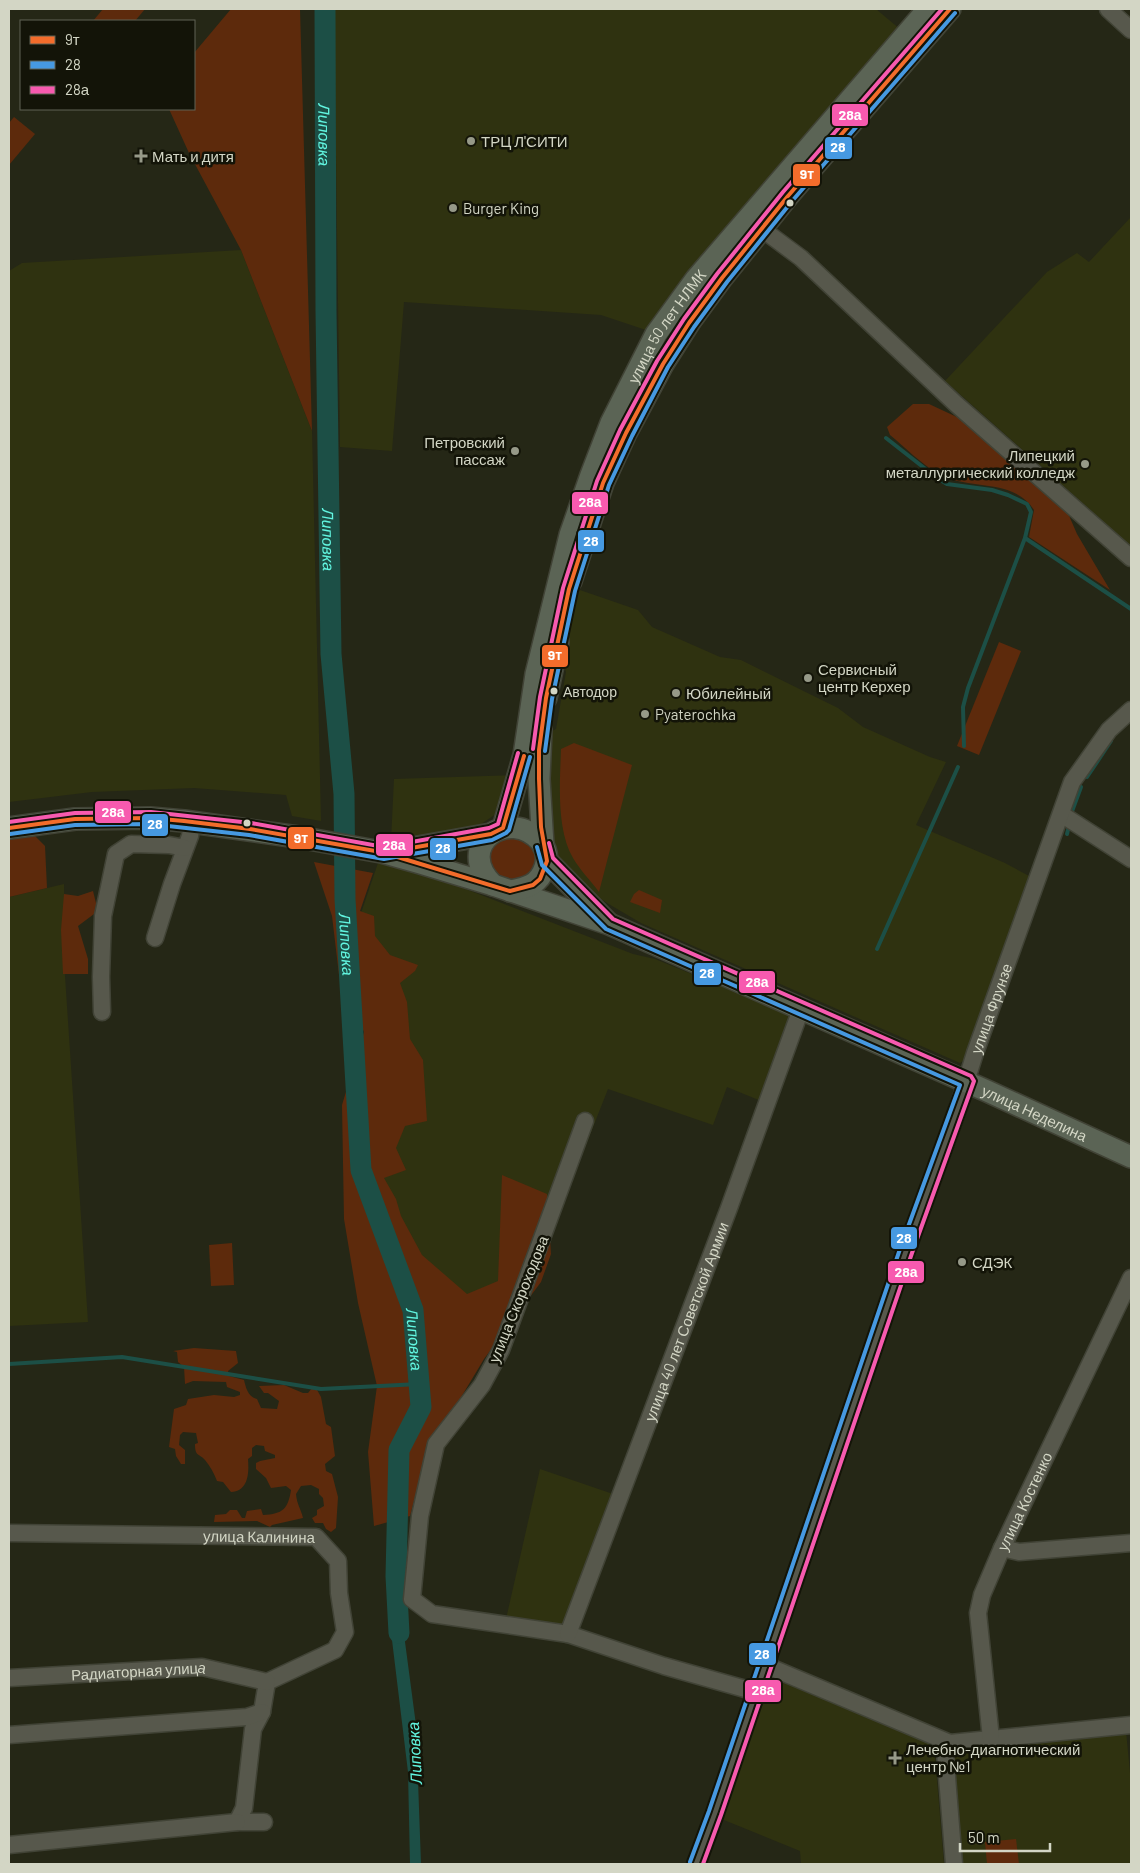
<svg xmlns="http://www.w3.org/2000/svg" width="1140" height="1873" font-family="Barlow,sans-serif">
<style>
.built{fill:#2f3210}
.green{fill:#5d2a0c}
.water{fill:#1c4f46}
.lines{fill:none;stroke-linecap:round;stroke-linejoin:round}
.stream{stroke:#1c4f46;stroke-width:4}
.river{stroke:#1c4f46;stroke-width:21}
.minor-casing{stroke:#414336;stroke-width:19}
.major-casing{stroke:#414336;stroke-width:24}
.minor{stroke:#57584c;stroke-width:16}
.major{stroke:#5b6455;stroke-width:21}
.bus-1-casing{stroke:#131408;stroke-width:8}
.bus-2-casing{stroke:#131408;stroke-width:8}
.bus-3-casing{stroke:#131408;stroke-width:8}
.bus-1{stroke:#f36c2b;stroke-width:4}
.bus-2{stroke:#4699e1;stroke-width:4}
.bus-3{stroke:#f75aaf;stroke-width:4}
.poi-dot{fill:#969988;stroke:#131408;stroke-width:2}
.bus-dot{fill:#d3d6c5;stroke:#131408;stroke-width:2}
.labels{text-anchor:middle;dominant-baseline:central;stroke-width:5;stroke-linejoin:round;paint-order:stroke}
.bus-label{font-size:14px;fill:#d3d6c5;stroke:#131408;text-anchor:start}
.poi-label{font-size:15px;fill:#d3d6c5;stroke:#131408;text-anchor:start}
.street-label{font-size:15px;fill:#d3d6c5;stroke:#131408}
.water-label{font-size:16px;font-style:italic;fill:#62f6e1;stroke:#131408}
.line-badge{stroke:#131408;stroke-width:2}
.badge-label{font-size:14px;text-anchor:middle;font-weight:bold;fill:#fff}
</style>
<rect width="100%" height="100%" fill="#252716"/>
<g class="built">
<path d="M334,9H876L901,30L649,331L601,315L404,302L392,451L340,447Z"/>
<path d="M1131,217V546L945,381L1047,272L1077,253L1089,262Z"/>
<path d="M241,250L312,431L321,821L292,816L286,795L194,788L92,792L9,802V271L22,263Z"/>
<path d="M577,589L638,610L652,627L720,657L741,660L838,708L863,727L930,757L946,762L916,825L1005,863L1029,876L968,1057L960,1063L641,923L607,903L575,881L556,857L548,836L550,732L556,729L566,672L562,661Z"/>
<path d="M516,775L502,810L475,828L421,840L391,841L394,779Z"/>
<path d="M378,863L427,874L633,954L655,959L795,1016L761,1101L727,1087L713,1125L608,1089L518,1318L415,1290L375,1179L360,916Z"/>
<path d="M64,884L65,976L88,1322L9,1326V897Z"/>
<path d="M540,1469L616,1495L566,1628L506,1619Z"/>
<path d="M770,1674L934,1744L944,1864H801L800,1851L719,1818Z"/>
<path d="M1126,1731L1131,1783V1864H961L951,1762L964,1747Z"/>
</g>
<g class="green">
<path d="M103,9H145L135,21H93Z"/>
<path d="M231,9H300L312,431L241,250L189,153L169,109H194V53Z"/>
<path d="M14,117L35,134L9,165V123Z"/>
<path d="M913,404H929L959,418L1064,504L1077,534L1110,590L1029,537L1034,510C1013,477 968,491 939,474C922,465 905,447 890,435L887,427Z"/>
<path d="M999,642L1021,651L979,755L957,746Z"/>
<path d="M574,743L632,765L599,892C591,881 580,870 573,858C556,829 560,781 561,749Z"/>
<path d="M500,834L533,844L537,861L530,877L498,883L484,854Z"/>
<path d="M34,835L45,846L47,888L9,897V840Z"/>
<path d="M314,862L373,873L360,911L374,916L375,936L390,955L418,965L415,971L400,983L407,1002L410,1039L423,1060L427,1121L405,1126L396,1148L406,1170L384,1178L396,1199L401,1216L422,1255L467,1294L498,1281L502,1175L547,1194L551,1254L541,1282L484,1359L460,1399L430,1441L410,1516L374,1526L368,1452L377,1386L358,1303L344,1219L342,1105L364,1032L359,1021L357,981L339,975L332,916Z"/>
<path d="M639,890L662,900L660,913L630,902L634,894Z"/>
<path d="M93,891L98,911L78,926L88,959V974H63L61,930L64,894L78,896Z"/>
<path d="M232,1243L234,1285L211,1286L209,1245Z"/>
<path d="M194,1348L236,1351L238,1363L228,1371L229,1376L244,1380C246,1388 248,1397 257,1399L261,1408L277,1409L279,1401L268,1393H264L259,1386L284,1385L303,1393H308L312,1388H316L321,1397L326,1424L331,1427L335,1456L325,1464L326,1471L332,1474L338,1497L336,1528L331,1532L326,1529L323,1523H315L312,1518L317,1515V1510L324,1506L323,1498L319,1494V1489L311,1485L301,1486L296,1494C297,1505 301,1509 303,1518L272,1525L270,1527L257,1521L214,1522L215,1515L226,1514L230,1510H237L242,1518H245L247,1511L261,1509L263,1515C283,1514 288,1509 291,1490L286,1486L271,1488L266,1478L256,1469V1463L260,1461L275,1458V1455L265,1451L264,1446L256,1445L252,1448V1456L248,1459C249,1472 249,1491 231,1492L223,1482L217,1481C214,1473 210,1466 205,1460C199,1453 195,1457 195,1444L198,1443L196,1433L183,1432L180,1435L179,1445L185,1450V1464H181L176,1456L175,1449L169,1447L174,1409L186,1405L188,1399L214,1395L234,1397L240,1395V1392L227,1387L226,1382L193,1381L185,1384L184,1367L178,1362L177,1352L173,1351Z"/>
<path d="M1016,1839L1019,1864H987L985,1842Z"/>
</g>
<path class="water" d="M400,1604L416,1725L421,1864H410L408,1772L388,1607Z"/>
<g class="lines">
<g class="stream">
<path d="M886,438L937,478L947,484L992,490L1008,495L1027,504L1031,512L1025,538L968,688L963,707L964,746"/>
<path d="M1025,538L1131,609"/>
<path d="M1087,777L1111,741"/>
<path d="M1071,814L1081,787"/>
<path d="M1067,834L1069,826"/>
<path d="M877,949L958,767"/>
<path d="M9,1364L122,1357L321,1389L419,1384"/>
</g>
<path class="river" id="s1" d="M325,9L326,311L331,654L344,794L345,899L361,1170L413,1310L421,1407L399,1450L396,1576L399,1633"/>
<g class="minor-casing">
<g id="minor">
<path d="M1108,9L1131,30"/>
<path d="M762,229L801,258L956,404L1131,558"/>
<path d="M1061,814L1131,859"/>
<path d="M155,938L172,884L190,836L192,822"/>
<path d="M102,1012L101,977L103,916L116,854L131,844L169,845L185,848"/>
<path d="M585,1121L501,1350L482,1385L436,1444L420,1516L412,1599L432,1614L568,1634L664,1666L756,1692"/>
<path id="s2" d="M9,1533L316,1537L338,1561L339,1593L345,1632L335,1650L267,1682L262,1712L253,1729L244,1808L237,1822H264"/>
<path d="M1002,1548L1019,1552L1131,1543"/>
<path id="s3" d="M568,1634L729,1208L801,1009"/>
<path d="M765,1665L950,1743L1131,1725"/>
<path id="s4" d="M9,1678L202,1667L267,1682"/>
<path d="M9,1735L247,1717L262,1712"/>
<path id="s5" d="M991,1739L978,1613L982,1595L1002,1548L1131,1278"/>
<path d="M950,1743L945,1752L954,1864"/>
<path d="M9,1845L237,1822"/>
<path id="s6" d="M696,1864L715,1813L906,1251L956,1114L975,1053L1072,782L1109,730L1131,710"/>
</g>
</g>
<g class="major-casing">
<g id="major">
<path d="M571,581L603,483L626,433L663,364L689,323L722,278L788,196L950,9"/>
<path d="M546,698L558,642"/>
<path d="M541,730L539,779L543,845"/>
<path id="s7" d="M9,828L75,819L150,818L184,821L298,837L381,852L420,863L493,885L609,924L987,1091L1131,1157"/>
<path id="s8" d="M503,828L524,755L536,674L570,535L591,475L611,423L656,334L696,279L928,9"/>
<path d="M390,852L491,834"/>
<path d="M547,861L607,922"/>
<path d="M493,885C453,846 509,805 541,842C546,849 548,858 545,867C539,885 527,888 510,891"/>
</g>
</g>
<use href="#minor" class="minor"/>
<use href="#major" class="major"/>
<g class="bus-1-casing">
<g id="bus-1">
<path d="M9,828L75,819L150,818L184,821L250,829L381,852L510,891L533,885L540,879L547,861L541,827L539,779V750L546,698L569,589L603,483L626,433L663,364L689,323L722,278L788,196L950,9"/>
<path d="M394,851L491,834L503,828L524,756"/>
</g>
</g>
<g class="bus-2-casing">
<g id="bus-2">
<path d="M545,751L552,699L575,591L609,485L632,436L668,367L694,327L727,282L793,200L955,13"/>
<path d="M10,834L75,825L150,824L249,835L384,859L492,840L506,833L509,830L530,757"/>
<path d="M537,847L542,865L606,929L960,1085L900,1249L709,1811L690,1862"/>
</g>
</g>
<g class="bus-3-casing">
<g id="bus-3">
<path d="M533,749L540,697L563,588L597,481L620,430L657,361L684,319L717,274L783,192L942,9"/>
<path d="M9,822L75,813L151,812L251,823L384,847L489,828L498,824L518,753"/>
<path d="M549,843L553,858L613,919L971,1076L974,1081L912,1253L721,1815L703,1864"/>
</g>
</g>
<use href="#bus-1" class="bus-1"/>
<use href="#bus-2" class="bus-2"/>
<use href="#bus-3" class="bus-3"/>
</g>
<g class="poi-dot">
<circle cx="471" cy="141" r="5"/>
<path d="M138.5 148.5h5v5h5v5h-5v5h-5v-5h-5v-5h5z"/>
<circle cx="453" cy="208" r="5"/>
<circle cx="515" cy="451" r="5"/>
<circle cx="1085" cy="464" r="5"/>
<circle cx="808" cy="678" r="5"/>
<circle cx="676" cy="693" r="5"/>
<circle cx="645" cy="714" r="5"/>
<circle cx="962" cy="1262" r="5"/>
<path d="M892.5 1750.5h5v5h5v5h-5v5h-5v-5h-5v-5h5z"/>
</g>
<g class="bus-dot">
<circle cx="790" cy="203" r="4.5"/>
<circle cx="554" cy="691" r="4.5"/>
<circle cx="247" cy="823" r="4.5"/>
</g>
<g class="labels">
<g class="bus-label">
<text x="563" y="691">Автодор</text>
</g>
<g class="poi-label">
<text x="481" y="141">ТРЦ Л'СИТИ</text>
<text x="152" y="156">Мать и дитя</text>
<text x="463" y="208">Burger King</text>
<text x="505" y="442" text-anchor="end">Петровский<tspan x="505" dy="17">пассаж</tspan></text>
<text x="1075" y="455" text-anchor="end">Липецкий<tspan x="1075" dy="17">металлургический колледж</tspan></text>
<text x="818" y="669">Сервисный<tspan x="818" dy="17">центр Керхер</tspan></text>
<text x="686" y="693">Юбилейный</text>
<text x="655" y="714">Pyaterochka</text>
<text x="972" y="1262">СДЭК</text>
<text x="906" y="1749">Лечебно-диагнотический<tspan x="906" dy="17">центр №1</tspan></text>
</g>
<g class="street-label">
<text stroke="none"><textPath href="#s8" startOffset="532">улица 50 лет НЛМК</textPath></text>
<text stroke="none"><textPath href="#s6" startOffset="905">улица Фрунзе</textPath></text>
<text stroke="none"><textPath href="#s7" startOffset="1080">улица Неделина</textPath></text>
<text transform="translate(518 1299) rotate(-68)">улица Скороходова</text>
<text stroke="none"><textPath href="#s3" startOffset="334">улица 40 лет Советской Армии</textPath></text>
<text stroke="none"><textPath href="#s5" startOffset="248">улица Костенко</textPath></text>
<text stroke="none"><textPath href="#s2" startOffset="250">улица Калинина</textPath></text>
<text stroke="none"><textPath href="#s4" startOffset="130">Радиаторная улица</textPath></text>
</g>
<g class="water-label">
<text stroke="none"><textPath href="#s1" startOffset="126">Липовка</textPath></text>
<text stroke="none"><textPath href="#s1" startOffset="531">Липовка</textPath></text>
<text stroke="none"><textPath href="#s1" startOffset="936">Липовка</textPath></text>
<text stroke="none"><textPath href="#s1" startOffset="1341">Липовка</textPath></text>
<text transform="translate(414 1753) rotate(-93)">Липовка</text>
</g>
</g>
<g class="line-badge">
<rect x="831" y="103" width="38" height="24" rx="5" fill="#f75aaf"/>
<rect x="824" y="136" width="29" height="24" rx="5" fill="#4699e1"/>
<rect x="792" y="163" width="29" height="24" rx="5" fill="#f36c2b"/>
<rect x="571" y="491" width="38" height="24" rx="5" fill="#f75aaf"/>
<rect x="577" y="529" width="28" height="24" rx="5" fill="#4699e1"/>
<rect x="541" y="644" width="28" height="24" rx="5" fill="#f36c2b"/>
<rect x="94" y="800" width="38" height="24" rx="5" fill="#f75aaf"/>
<rect x="141" y="813" width="28" height="24" rx="5" fill="#4699e1"/>
<rect x="287" y="826" width="28" height="24" rx="5" fill="#f36c2b"/>
<rect x="375" y="833" width="39" height="24" rx="5" fill="#f75aaf"/>
<rect x="429" y="837" width="28" height="24" rx="5" fill="#4699e1"/>
<rect x="693" y="962" width="29" height="24" rx="5" fill="#4699e1"/>
<rect x="738" y="970" width="38" height="24" rx="5" fill="#f75aaf"/>
<rect x="890" y="1226" width="28" height="24" rx="5" fill="#4699e1"/>
<rect x="887" y="1260" width="38" height="24" rx="5" fill="#f75aaf"/>
<rect x="748" y="1642" width="29" height="24" rx="5" fill="#4699e1"/>
<rect x="744" y="1679" width="38" height="24" rx="5" fill="#f75aaf"/>
</g>
<g class="badge-label">
<text x="850" y="120">28а</text>
<text x="838" y="152">28</text>
<text x="807" y="179">9т</text>
<text x="590" y="507">28а</text>
<text x="591" y="546">28</text>
<text x="555" y="660">9т</text>
<text x="113" y="817">28а</text>
<text x="155" y="829">28</text>
<text x="301" y="843">9т</text>
<text x="394" y="850">28а</text>
<text x="443" y="853">28</text>
<text x="707" y="978">28</text>
<text x="757" y="987">28а</text>
<text x="904" y="1243">28</text>
<text x="906" y="1277">28а</text>
<text x="762" y="1659">28</text>
<text x="763" y="1695">28а</text>
</g>
<rect width="1140" height="1873" fill="none" stroke="#d3d6c5" stroke-width="20"/>
<rect x="20" y="20" width="175" height="90" fill="#131408" stroke="#606254"/>
<rect x="30" y="36" width="25" height="8" fill="#f36c2b" stroke="#606254"/>
<text x="65" y="45" font-size="15" fill="#d3d6c5">9т</text>
<rect x="30" y="61" width="25" height="8" fill="#4699e1" stroke="#606254"/>
<text x="65" y="70" font-size="15" fill="#d3d6c5">28</text>
<rect x="30" y="86" width="25" height="8" fill="#f75aaf" stroke="#606254"/>
<text x="65" y="95" font-size="15" fill="#d3d6c5">28а</text>
<path d="M960 1843v8h90v-8" fill="none" stroke="#d3d6c5" stroke-width="2.5"/>
<text x="968" y="1843" font-size="15" fill="#d3d6c5" stroke="#131408" stroke-width="4" paint-order="stroke">50 m</text>
</svg>
